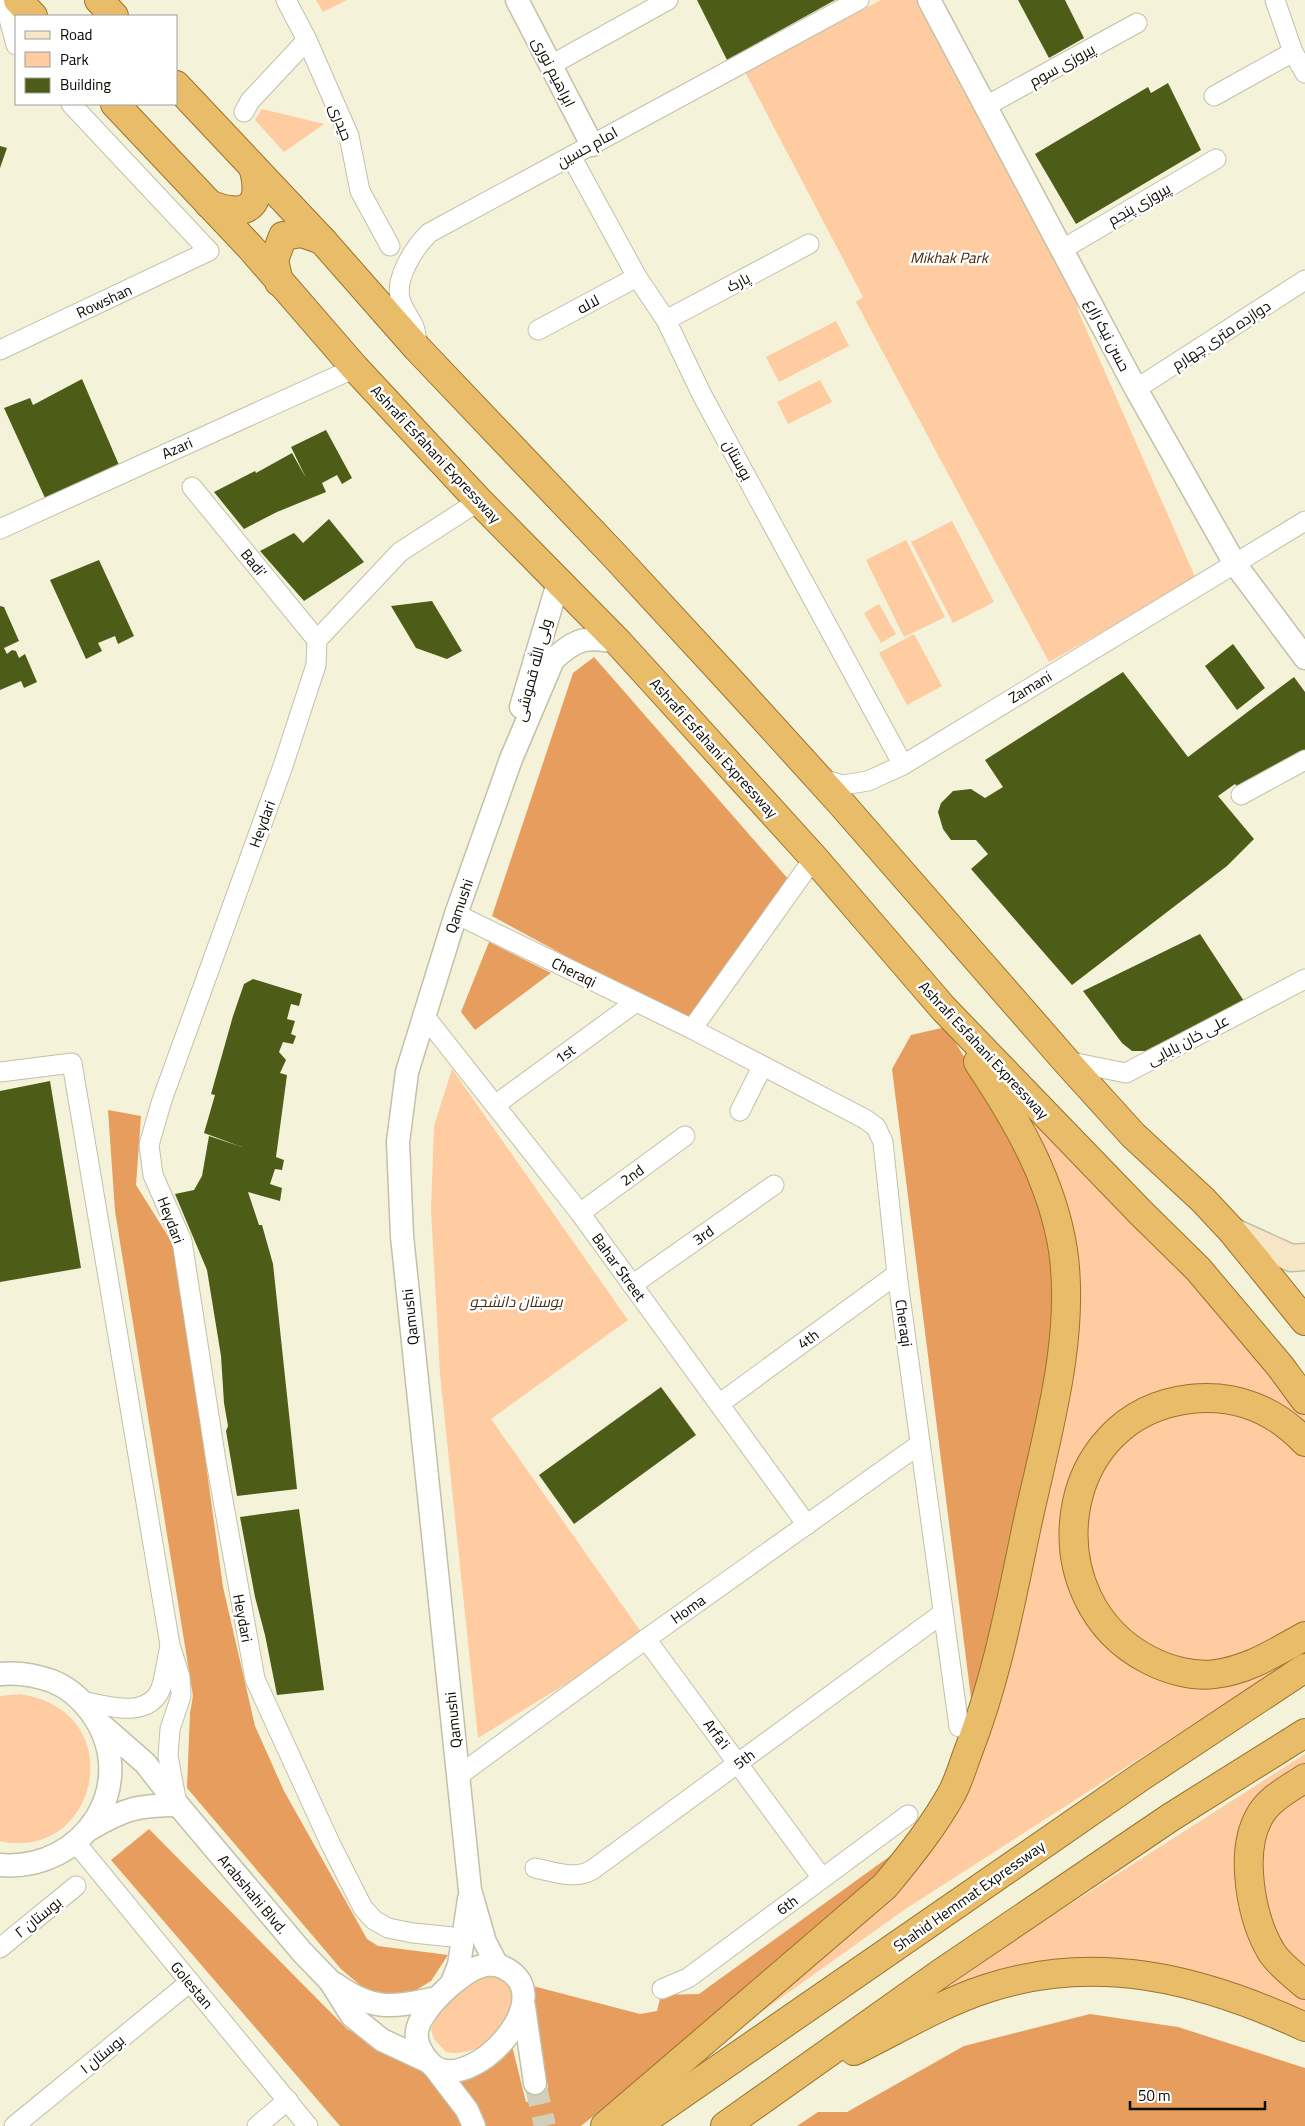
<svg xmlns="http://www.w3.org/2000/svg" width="1305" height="2126" font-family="Georgia,Cairo,serif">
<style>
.green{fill:#ffcba0}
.forest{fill:#e69d5e}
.building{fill:#4d5c17}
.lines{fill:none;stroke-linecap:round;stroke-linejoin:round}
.tertiary-tunnel{stroke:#d2d0ba;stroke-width:22;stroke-dasharray:22 11;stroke-linecap:butt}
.minor-casing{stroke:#c3c0a8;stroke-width:21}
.tertiary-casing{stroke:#c3c0a8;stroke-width:25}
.secondary-casing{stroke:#c3c0a8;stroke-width:29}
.trunk-casing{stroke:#98742d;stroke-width:30}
.minor{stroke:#fff;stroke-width:19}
.tertiary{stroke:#fff;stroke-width:22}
.secondary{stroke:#f7e6c6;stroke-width:26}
.trunk{stroke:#e8bc68;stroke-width:28}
.labels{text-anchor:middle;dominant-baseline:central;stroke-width:5;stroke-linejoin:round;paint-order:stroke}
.street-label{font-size:15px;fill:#0e0d06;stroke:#fff}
.park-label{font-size:15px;font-style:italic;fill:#482b0f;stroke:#fff}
</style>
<rect width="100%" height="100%" fill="#f5f2da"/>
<g class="green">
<path d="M316,0H347L323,12Z"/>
<path d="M881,0H918L1072,284L1079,313L1196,579L1049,662L856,302L863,297L745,72Z"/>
<path d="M262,109L324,124L284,152L255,120Z"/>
<path d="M836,321L849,346L779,382L766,357Z"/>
<path d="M820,380L832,402L788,424L777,402Z"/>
<path d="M952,521L994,602L953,623L911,542Z"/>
<path d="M906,540L945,617L904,637L866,560Z"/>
<path d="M879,604L896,634L881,643L864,613Z"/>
<path d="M914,634L942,686L907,705L879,653Z"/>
<path d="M452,1069L628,1320L491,1419L644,1636L478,1738L440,1374L431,1210L434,1126Z"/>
<path d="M999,1082L1172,1256L1260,1355L1305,1414V1431L1254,1395L1115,1419L1064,1552L1148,1671L1305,1652L904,1910L694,2060L843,1932L985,1743Z"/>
<path d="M1199,1405L1264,1421L1305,1454V1628L1267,1648L1201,1665L1167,1657L1116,1623L1085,1562L1086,1502L1095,1476L1139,1425Z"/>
<path d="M20,1694C133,1711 98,1863 0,1841V1696Z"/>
<path d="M1305,1754V1767L1239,1862L1305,1995V2017L1116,1962L892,2025L1044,1921Z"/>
<path d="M1305,1788V1972L1296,1964L1271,1929L1259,1874L1267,1819Z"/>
<path d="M493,1972L514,1990C513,1998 513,2010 510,2017C498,2040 472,2057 446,2052L434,2039L431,2030L435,2020L468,1980Z"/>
</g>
<g class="forest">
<path d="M594,657L789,880L686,1021L492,916L573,673Z"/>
<path d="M489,942L551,973L475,1030L461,1012Z"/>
<path d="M946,1027L1036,1175L1050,1226L1056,1346L973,1714L892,1069L911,1035Z"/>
<path d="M108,1110L141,1116L136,1185L173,1244L190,1349L223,1587L255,1726L284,1791L367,1939L378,1946L448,1955L431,1981L403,1998L367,1991L341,1969L187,1788L190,1713L193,1696L115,1211Z"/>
<path d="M149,1829L347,2029L430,2074L467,2126H340L111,1860Z"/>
<path d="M904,1846L882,1872L682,2045L581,2126H482L457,2081C478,2080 497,2059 512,2046L526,2102L545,2098L548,2086L532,2028L533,1986L640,2014L657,2011L661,1995L699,1994Z"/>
<path d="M1090,2014L1178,2027L1305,2068V2126H797L818,2112H847L964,2046Z"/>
</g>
<g class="building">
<path d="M697,0H835L727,60Z"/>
<path d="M1018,0H1065L1084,38L1049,58Z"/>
<path d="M1168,83L1201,150L1076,224L1035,154L1148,87L1151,93Z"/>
<path d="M0,146L7,148L0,168Z"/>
<path d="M82,379L119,465L45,498L4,408L30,398L33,405Z"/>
<path d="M326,430L352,478L342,484L337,475L322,483L326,492L277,512L244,529L214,492L255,471L256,473L292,453L306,478L291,447Z"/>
<path d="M329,519L364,562L304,601L260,551L294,533L303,543Z"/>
<path d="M99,560L134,636L118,644L115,636L98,643L102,651L86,659L50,580Z"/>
<path d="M432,601L462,651L447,659L416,648L391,606Z"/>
<path d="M0,606L4,607L19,641L4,648L7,654L12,650L16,651L19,658L25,654L37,682L24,688L21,681L0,690Z"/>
<path d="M1233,644L1265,688L1237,710L1205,666Z"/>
<path d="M1123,672L1188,757L1294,677L1305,692V756L1241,791L1235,784L1218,796L1254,839L1227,866L1072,985L971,869L988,854L976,840H951L943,829L938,812L941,803L953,791L971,789L985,798L1003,787L985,760Z"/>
<path d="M1200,934L1244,1001L1145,1051H1132L1122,1043L1083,991Z"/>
<path d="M253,979L302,994L299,1006L291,1004L287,1019L295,1021L291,1034L296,1036L293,1044L283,1042L279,1052L286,1060L280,1073L287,1075L276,1157L284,1160L282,1170L275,1169L270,1184L282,1188L280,1201L248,1192L259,1225H262L273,1264L297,1489L237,1496L226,1431L228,1426L224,1403L221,1356L207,1270L175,1194L194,1190L202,1176L209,1136L242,1147L204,1133L215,1095L211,1094L233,1016L244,984Z"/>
<path d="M50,1081L81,1268L0,1282V1091Z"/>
<path d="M661,1387L696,1435L574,1524L539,1475Z"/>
<path d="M299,1509L324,1690L277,1695L265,1635L255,1597L240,1517Z"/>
</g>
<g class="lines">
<path class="tertiary-tunnel" d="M535,2083L545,2126"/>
<g class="minor-casing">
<g id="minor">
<path d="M4,0L16,45"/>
<path d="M286,0L307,40L349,136L360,191L390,246"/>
<path d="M1275,0L1293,52L1305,73"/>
<path d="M551,65L668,0"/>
<path d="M1214,96L1293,52"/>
<path d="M986,106L1137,23"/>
<path d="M244,112L250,101L307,40"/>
<path d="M571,156L637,277L666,320L702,395L903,765"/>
<path d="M1063,249L1216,159"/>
<path d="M666,320L809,244"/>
<path d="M538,330L637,277"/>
<path d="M417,345C416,320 408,321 401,302C393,280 414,248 429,233L859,0"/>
<path d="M0,350L209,251L71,104"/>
<path d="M1136,389L1305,280"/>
<path d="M192,487L317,640"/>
<path d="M0,529L355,368"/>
<path d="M819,778L843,785L868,781L903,765L1305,521"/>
<path d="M1241,795L1305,760"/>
<path d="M456,914L692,1029L865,1119L876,1127L883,1142L897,1274L959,1727"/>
<path d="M423,1014L580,1213L807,1525"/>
<path d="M692,1029L814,858"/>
<path d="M1066,1061L1126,1073L1305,979"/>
<path d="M0,1072L72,1063L170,1645L180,1677L181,1696L170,1729L168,1756L177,1804"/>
<path d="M495,1105L636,1002"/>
<path d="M740,1111L762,1067"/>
<path d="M580,1213L685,1136"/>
<path d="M632,1285L774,1185"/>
<path d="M719,1404L897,1274"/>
<path d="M646,1639L822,1878"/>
<path d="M82,1701C106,1706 149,1720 161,1688C165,1677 167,1658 170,1646"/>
<path d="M458,1776L646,1639L920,1444"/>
<path d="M76,1843L308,2126"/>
<path d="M535,1868C554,1872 575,1880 592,1870L943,1613"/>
<path d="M463,1938L413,1933L388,1928L374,1920L363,1908L331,1845L255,1679L216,1461L182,1241L153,1175L149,1145L162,1100L283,766L316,665L317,640L400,552L479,501"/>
<path d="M0,1948L76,1886"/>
<path d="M662,1989L688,1978L908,1815"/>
<path d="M14,2126L190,1982"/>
<path d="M257,2126L288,2100"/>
</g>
</g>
<g class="tertiary-casing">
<g id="tertiary">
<path d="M517,0L592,145"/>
<path d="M929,0L1136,389L1235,564L1305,658"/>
<path d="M521,707L558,583"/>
<path d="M0,1674C18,1672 35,1675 52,1681C67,1687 80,1698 90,1711C143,1782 85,1872 0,1865"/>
<path d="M98,1722L145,1763L178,1805L302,1952L330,1981L352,2016L382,2040L427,2061"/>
<path d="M90,1829C124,1809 138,1805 178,1805"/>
<path d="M497,1965L485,1942L470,1890L402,1236L398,1142L407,1072L456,914L511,759L553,660C576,638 587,636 618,642"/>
<path d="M497,1965C571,1989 471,2098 432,2065C423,2057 415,2043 417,2031C420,2010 461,1971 482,1966C486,1964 492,1965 497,1965Z"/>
<path d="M335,1984C374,2012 393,2007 437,1998"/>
<path d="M451,1985L459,1965L469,1899"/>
<path d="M524,2007L535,2083"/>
<path d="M435,2068L467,2110L474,2126"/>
</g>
</g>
<g class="secondary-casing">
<path id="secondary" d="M1232,1231L1291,1258L1305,1257"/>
</g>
<g class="trunk-casing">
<g id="trunk">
<path d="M18,0L33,16"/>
<path d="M99,0L114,16"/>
<path d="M176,85L322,240L417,348L614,555L732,683L840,802L1066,1061L1133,1135L1203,1200L1232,1231L1305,1321"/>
<path d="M115,104L251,248L355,368L479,501L618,642L814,858L943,1008L1141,1213L1198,1269L1280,1366L1305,1400"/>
<path d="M209,204C245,219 265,208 253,167"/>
<path d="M279,282L274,260L283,236L302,233L322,240"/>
<path d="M1305,1442C1274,1409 1234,1394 1190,1399C1054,1415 1033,1601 1149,1660C1168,1670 1194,1677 1215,1674C1248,1670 1276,1652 1305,1636"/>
<path d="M1305,1778C1289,1789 1268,1799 1259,1817C1239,1853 1251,1919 1272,1953C1280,1965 1294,1975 1305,1985"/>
<path d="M854,2051C897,2030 940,2004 985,1989C1096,1952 1202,1979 1305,2027"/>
<path d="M605,2126L885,1886C909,1857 934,1826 952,1793C959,1780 963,1765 968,1752C997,1678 1011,1601 1027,1525C1046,1437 1076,1339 1063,1250C1052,1180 1016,1119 978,1062"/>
<path d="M636,2126L1142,1776L1305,1668"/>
<path d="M725,2126L941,1973L1171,1817L1305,1733"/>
</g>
</g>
<use href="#minor" class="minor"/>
<use href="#tertiary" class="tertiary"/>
<use href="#secondary" class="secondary"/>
<use href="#trunk" class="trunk"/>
</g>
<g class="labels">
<g class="street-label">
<text transform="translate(1062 65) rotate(-29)">پیروزی سوم</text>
<text transform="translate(554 72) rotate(63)">ابراهیم نوری</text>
<text transform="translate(341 122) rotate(69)">حیدری</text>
<text transform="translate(587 147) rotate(-29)">امام حسین</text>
<text transform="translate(1139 204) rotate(-30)">پیروزی پنجم</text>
<text transform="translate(738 282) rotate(-28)">پارک</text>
<text transform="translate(104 301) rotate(-25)">Rowshan</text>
<text transform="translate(588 304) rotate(-28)">لاله</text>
<text transform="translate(1108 335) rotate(63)">حسن نیک زارع</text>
<text transform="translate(1221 335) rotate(-33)">دوازده متری چهارم</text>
<text transform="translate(177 448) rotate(-24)">Azari</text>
<text transform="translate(436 454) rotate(47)">Ashrafi Esfahani Expressway</text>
<text transform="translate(738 460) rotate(61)">بوستان</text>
<text transform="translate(254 563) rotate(51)">Badi'</text>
<text transform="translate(533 670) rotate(-75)">ولی الله قموشی</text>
<text transform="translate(1030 687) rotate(-31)">Zamani</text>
<text transform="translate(714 748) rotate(48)">Ashrafi Esfahani Expressway</text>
<text transform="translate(262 824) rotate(-70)">Heydari</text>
<text transform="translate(459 906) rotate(-71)">Qamushi</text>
<text transform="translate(574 972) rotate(26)">Cheraqi</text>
<text transform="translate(1188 1040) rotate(-28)">علی خان بابایی</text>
<text transform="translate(984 1050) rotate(47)">Ashrafi Esfahani Expressway</text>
<text transform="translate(565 1054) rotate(-36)">1st</text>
<text transform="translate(632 1175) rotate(-36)">2nd</text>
<text transform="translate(171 1220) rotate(69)">Heydari</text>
<text transform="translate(703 1235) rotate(-35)">3rd</text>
<text transform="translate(619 1267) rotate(54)">Bahar Street</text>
<text transform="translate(410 1317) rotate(-96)">Qamushi</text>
<text transform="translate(904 1323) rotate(82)">Cheraqi</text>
<text transform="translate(808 1339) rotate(-36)">4th</text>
<text transform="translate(688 1609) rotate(-35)">Homa</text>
<text transform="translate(243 1618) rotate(79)">Heydari</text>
<text transform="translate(453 1720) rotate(-96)">Qamushi</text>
<text transform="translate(717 1734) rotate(53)">Arfa'i</text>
<text transform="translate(744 1759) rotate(-36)">5th</text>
<text transform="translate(253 1894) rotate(50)">Arabshahi Blvd.</text>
<text transform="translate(969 1896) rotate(-35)">Shahid Hemmat Expressway</text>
<text transform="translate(787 1905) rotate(-36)">6th</text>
<text transform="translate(38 1917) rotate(-39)">بوستان ۲</text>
<text transform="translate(192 1985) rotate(50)">Golestan</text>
<text transform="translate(102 2054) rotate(-39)">بوستان ۱</text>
</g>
<g class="park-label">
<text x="949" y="257">Mikhak Park</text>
<text x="516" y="1301">بوستان دانشجو</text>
</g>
</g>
<rect x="15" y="15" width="162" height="90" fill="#ffffff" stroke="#9f9e9b"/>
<rect x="25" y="31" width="25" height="8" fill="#f7e6c6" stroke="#9f9e9b"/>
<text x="60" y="40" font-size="15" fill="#0e0d06">Road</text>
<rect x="25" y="52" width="25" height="15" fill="#ffcba0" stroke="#9f9e9b"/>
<text x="60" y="65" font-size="15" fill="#0e0d06">Park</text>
<rect x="25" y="78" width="25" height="15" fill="#4d5c17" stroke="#9f9e9b"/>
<text x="60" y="90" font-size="15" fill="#0e0d06">Building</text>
<path d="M1130 2101v8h135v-8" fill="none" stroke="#0e0d06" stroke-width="2.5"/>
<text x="1138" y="2101" font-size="15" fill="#0e0d06" stroke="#ffffff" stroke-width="4" paint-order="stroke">50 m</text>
</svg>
